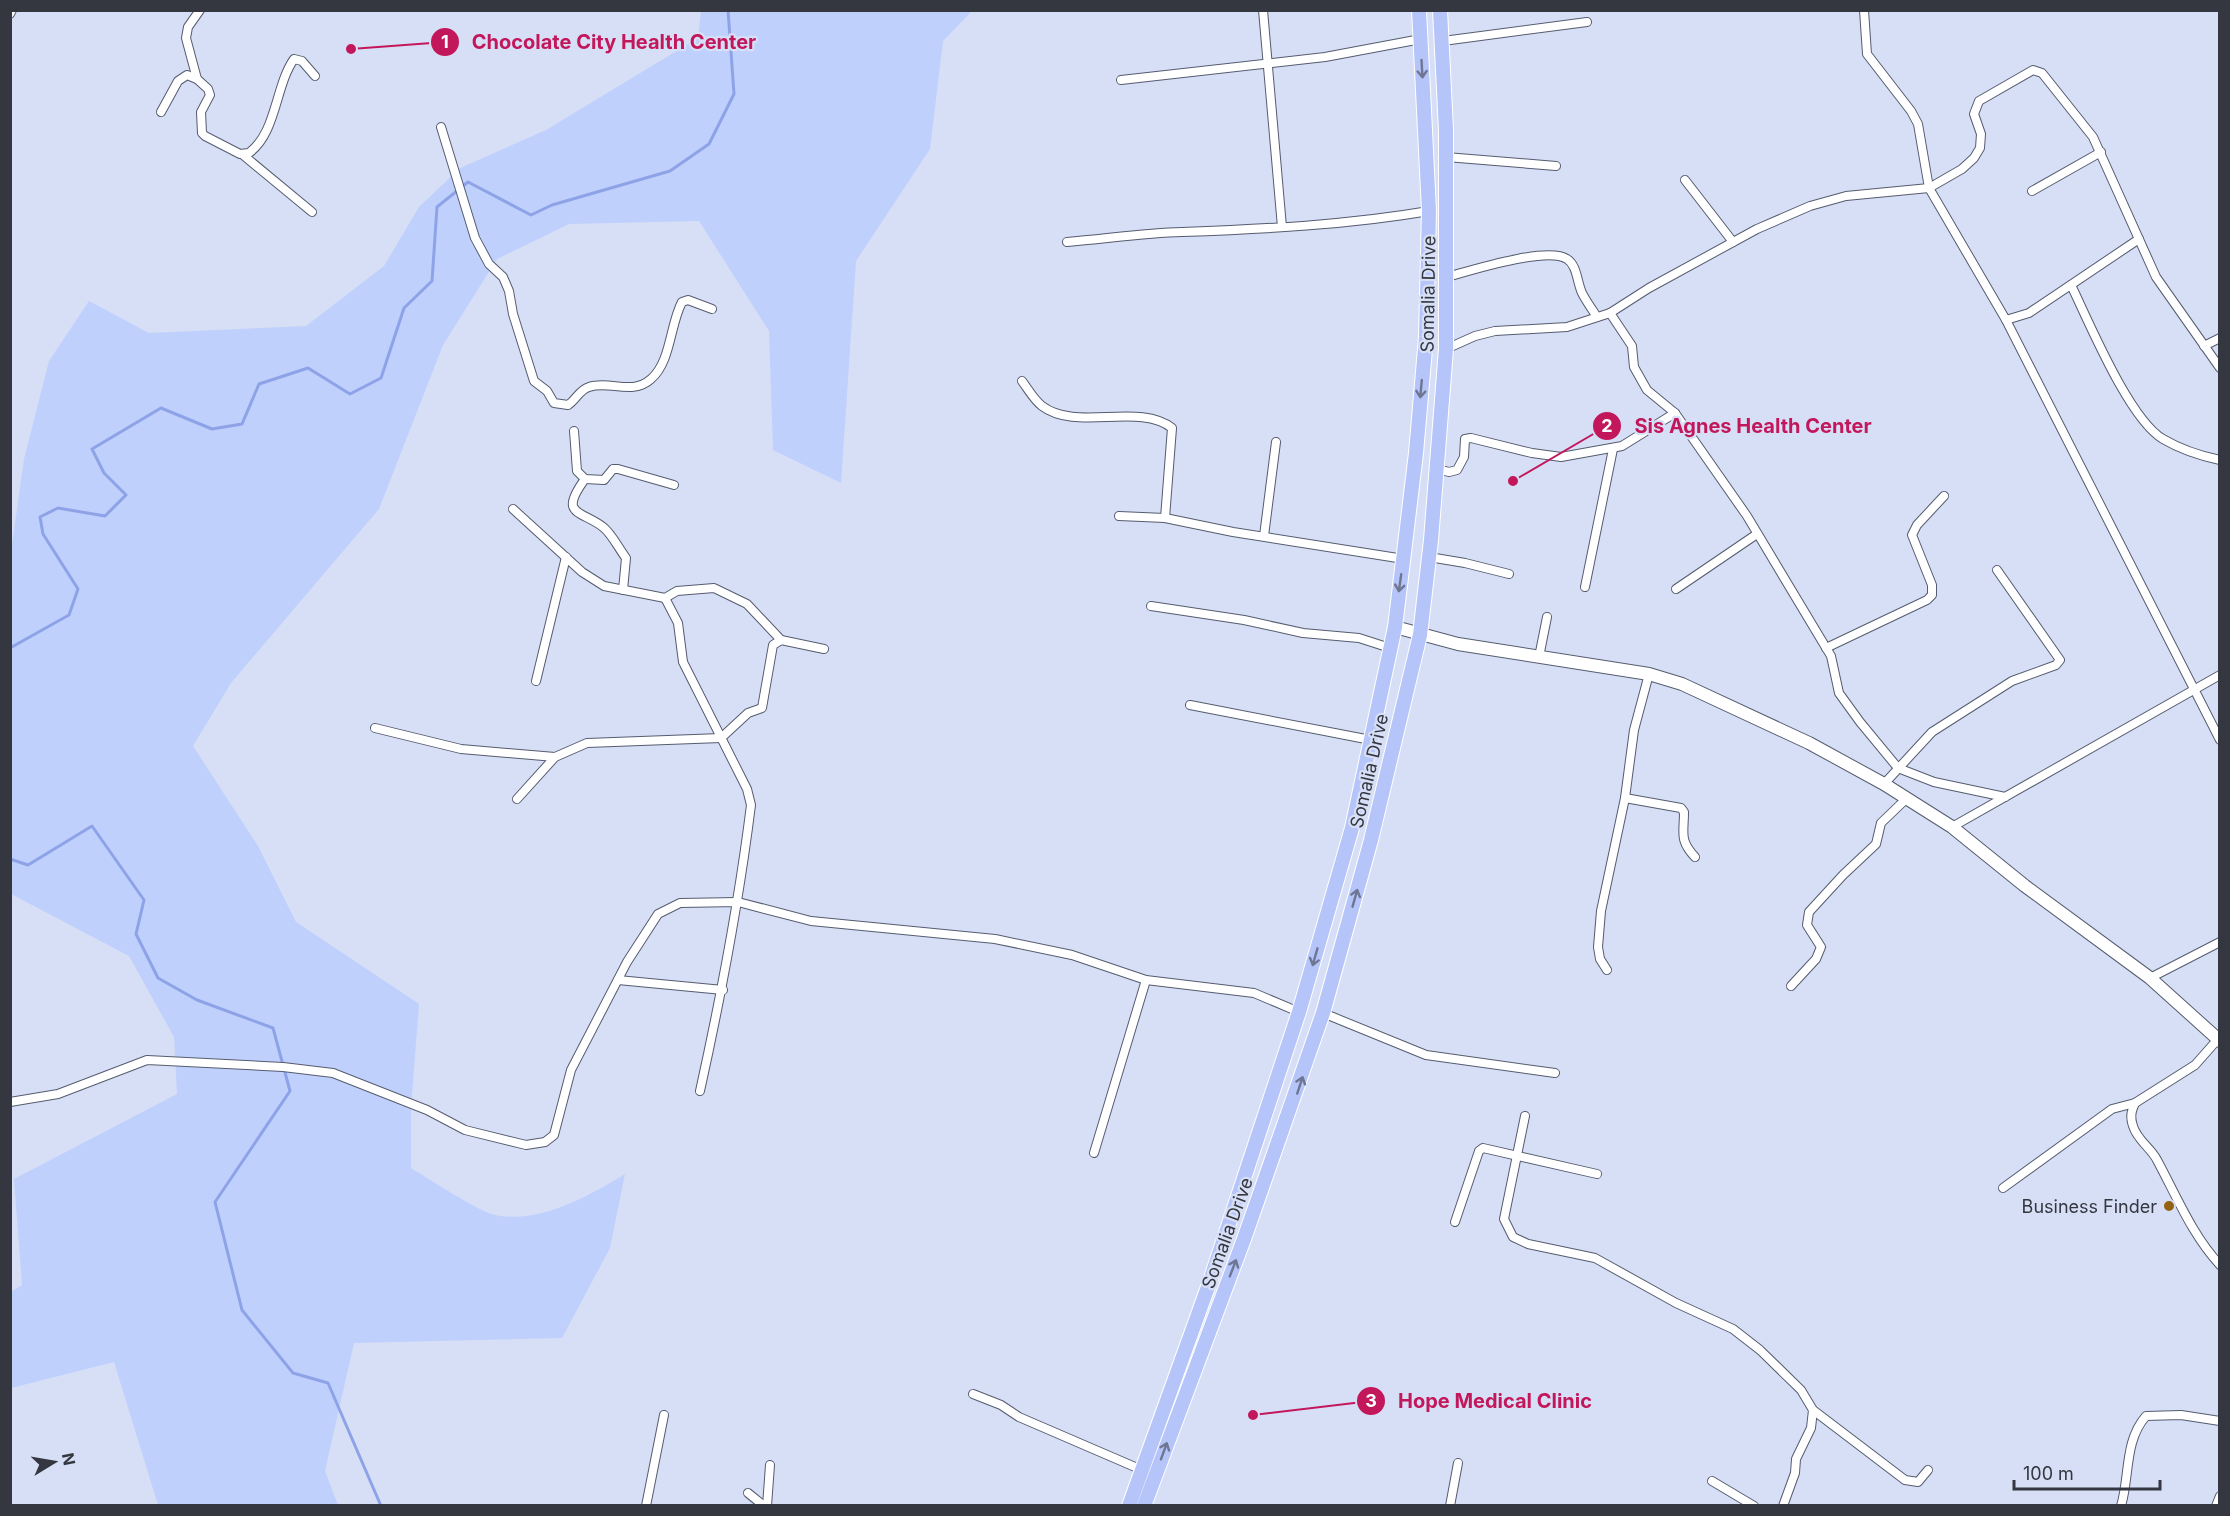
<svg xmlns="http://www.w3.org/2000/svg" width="2230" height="1516" font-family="Inter,sans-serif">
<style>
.green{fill:#c0d0fc}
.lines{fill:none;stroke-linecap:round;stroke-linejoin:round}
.stream{stroke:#8ea3e7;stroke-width:3}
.street-casing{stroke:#555c6f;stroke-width:10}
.secondary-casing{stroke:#555c6f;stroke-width:14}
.primary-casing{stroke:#fff;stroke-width:16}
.street{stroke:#fff;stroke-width:8}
.secondary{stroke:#fff;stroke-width:12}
.primary{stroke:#b5c4f9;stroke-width:14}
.oneway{stroke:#6e7693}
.poi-dot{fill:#936312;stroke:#d7dff6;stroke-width:2}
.labels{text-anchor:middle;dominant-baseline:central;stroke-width:4.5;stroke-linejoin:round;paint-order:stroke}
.street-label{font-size:18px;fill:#343740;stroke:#d7dff6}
.poi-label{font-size:18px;fill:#343740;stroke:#d7dff6;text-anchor:end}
.leader{fill:none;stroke:#c2185b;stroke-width:2}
.callout-dot{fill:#c2185b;stroke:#d7dff6;stroke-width:2}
.mark-label{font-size:18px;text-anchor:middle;font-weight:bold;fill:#fff}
.callout-label{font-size:20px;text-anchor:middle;font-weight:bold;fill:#c2185b;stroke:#d7dff6;stroke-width:4.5;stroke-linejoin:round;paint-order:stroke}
</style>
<rect width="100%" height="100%" fill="#d7dff6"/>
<path class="green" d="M701,11H972L943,41L930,149L856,261L841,483L773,450L769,331L699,221L569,224L497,259L443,345L379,509L231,683L193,746L258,846L296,922L419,1004L411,1108V1168C428,1178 479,1212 495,1215C540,1224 589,1196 625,1174L610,1248L562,1338L354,1343L325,1471L338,1505H158L114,1362L11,1388V1292L22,1285L14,1179L177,1094L174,1037L129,956L11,894V552L24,459L49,361L89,301L149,333L306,326L384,266L419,207L460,168L546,130L698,38Z"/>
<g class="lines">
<g class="stream">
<path d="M10,648L69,615L78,589L43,534L40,517L58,508L105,516L126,495L104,473L92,449L161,408L212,429L242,424L259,384L308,368L350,394L381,378L404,308L432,281L437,207L468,182L531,215L552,205L670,171L709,144L734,94L728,10"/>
<path d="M10,859L28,865L92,826L144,900L136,934L158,978L197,1000L273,1028L290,1091L215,1202L242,1310L293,1373L328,1383L381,1506"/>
</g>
<g class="street-casing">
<g id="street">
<path d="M200,10L188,27L186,38L197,79L208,89L210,95L201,112L202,133L205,136L240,154L249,153C277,132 275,86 294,59L302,61L315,76"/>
<path d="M1263,10L1282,227"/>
<path d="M1864,10L1867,54L1911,111L1918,124L1929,188L2006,320L2220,740"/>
<path d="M10,14L12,10"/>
<path d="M1443,41L1587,22"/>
<path d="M1121,80L1325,57L1421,39"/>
<path d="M161,112L178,81L187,75L197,79"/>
<path d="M441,127L475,238L489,264L503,277L509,291L513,314L534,381L547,391L554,403L568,405C576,400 579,390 589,387C610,380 632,396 651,379C671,362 670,324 682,302L688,300L712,309"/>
<path d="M243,155L312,212"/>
<path d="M1446,157L1556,166"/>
<path d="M1685,180L1733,242"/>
<path d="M2032,191L2101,152"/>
<path d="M1067,242C1105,239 1144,233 1182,232C1265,229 1347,225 1429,211"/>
<path d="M1447,277C1469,271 1547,246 1567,259C1577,265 1577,282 1582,293C1586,301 1592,309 1597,317"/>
<path d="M2071,285C2089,322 2129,419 2163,439C2180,449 2201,456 2220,460"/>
<path d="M1610,313L1632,346L1634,367L1647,390L1675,413L1747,516L1831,656L1839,693L1860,722L1898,768L1934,782L2005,797"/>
<path d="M2006,320L2029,313L2139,239"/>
<path d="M2204,346L2220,338"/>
<path d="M1446,349L1475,336L1495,331L1567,327L1610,313L1649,288L1757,229L1810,206L1846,196L1929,188L1962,169L1974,158L1980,148L1981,134L1974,114L1979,101L2033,70L2042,73L2093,137L2156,277L2220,368"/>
<path d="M1022,381C1028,389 1034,400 1042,406C1076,432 1139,402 1172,428L1165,518"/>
<path d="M574,431L577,471L585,479L604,480L613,469H618L674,485"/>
<path d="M1437,469L1449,472L1457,470L1464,457L1465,439L1471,438L1532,453L1561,457L1622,446L1675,413"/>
<path d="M585,479C558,516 581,510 603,527C612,534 619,549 626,558L623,590"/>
<path d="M513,509L582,572L604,586L665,598L677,591L714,588L747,604L781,640"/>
<path d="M1119,516L1165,518L1233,532L1404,559"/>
<path d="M1264,536L1276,442"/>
<path d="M1429,557L1465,563L1509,574"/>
<path d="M1585,587L1613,449"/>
<path d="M1676,589L1757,534"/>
<path d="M665,598L678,623L683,662L747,789L751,805C739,901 721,996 700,1091"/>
<path d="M1151,606L1244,620L1303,633L1359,638L1390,648"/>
<path d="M1826,648L1927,600L1932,595V585L1912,535L1917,525L1944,496"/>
<path d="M1539,657L1547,617"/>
<path d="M536,681L566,557"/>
<path d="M1190,705L1371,740"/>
<path d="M375,728L461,749L555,757"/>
<path d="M1884,784L1932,732L2012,681L2056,665L2060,660L1997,570"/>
<path d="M1625,798L1681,808L1684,812C1684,833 1679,840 1695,857"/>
<path d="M517,799L555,757L587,743L721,738L748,713L762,708L773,645L781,640L824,649"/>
<path d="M1952,827L2220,675"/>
<path d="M1607,970L1600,959L1598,947L1601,911L1625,798L1634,730L1649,674"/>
<path d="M2150,978L2220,942"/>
<path d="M618,980L723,990"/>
<path d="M1791,986L1816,959L1821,947L1807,925L1809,912L1843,875L1876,844L1881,823L1906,799"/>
<path d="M1323,1013L1426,1055L1555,1073"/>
<path d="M2218,1039L2195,1065L2135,1103C2131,1112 2130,1117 2133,1126C2137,1140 2151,1148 2157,1160C2176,1195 2192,1235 2220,1265"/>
<path d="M10,1102L58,1094L147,1060L283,1067L333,1073L427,1110L465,1130L526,1145L545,1142L554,1135L571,1070L627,962L658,914L680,903L738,902L811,921L995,939L1072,955L1146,980L1254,993L1299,1012"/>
<path d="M1525,1116L1504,1219L1513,1237L1528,1244L1595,1258L1676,1303L1733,1329L1760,1350L1801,1390L1813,1410L1811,1428L1796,1459L1795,1473L1783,1506"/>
<path d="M1094,1153L1146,980"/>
<path d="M2003,1188L2112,1109L2135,1103"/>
<path d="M1455,1222L1479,1151L1483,1148L1597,1174"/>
<path d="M973,1394L1001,1405L1019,1417L1142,1470"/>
<path d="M1813,1410L1905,1480L1918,1482L1928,1470"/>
<path d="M1712,1481L1754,1506"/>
<path d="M748,1493L764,1506"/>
<path d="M646,1506L664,1415"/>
<path d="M767,1506L770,1465"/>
<path d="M1450,1506L1458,1463"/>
<path d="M2121,1506C2130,1476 2124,1441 2146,1416L2181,1415L2220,1421"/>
<path d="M2216,1506L2220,1496"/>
</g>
</g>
<g class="secondary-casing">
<path id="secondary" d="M1395,627L1458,644L1649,674L1682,684L1809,743L1884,784L1952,827L2025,886L2150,978L2220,1041"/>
</g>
<g class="primary-casing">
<g id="primary">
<path d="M1129,1506L1209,1284L1299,1012L1352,828L1395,627L1416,453L1426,337L1429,211L1419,10"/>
<path d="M1144,1506L1244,1239L1323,1013L1371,840L1420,635L1431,540L1446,349V130L1440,10"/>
</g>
</g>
<use href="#street" class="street"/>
<use href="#secondary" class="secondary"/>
<use href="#primary" class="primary"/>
</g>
<defs><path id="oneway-shaft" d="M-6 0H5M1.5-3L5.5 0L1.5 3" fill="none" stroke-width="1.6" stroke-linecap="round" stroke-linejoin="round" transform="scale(1.5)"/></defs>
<g class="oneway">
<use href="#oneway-shaft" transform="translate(1422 69) rotate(87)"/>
<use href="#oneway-shaft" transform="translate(1421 389) rotate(95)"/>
<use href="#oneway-shaft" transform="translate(1400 583) rotate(98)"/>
<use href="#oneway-shaft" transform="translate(1355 898) rotate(-74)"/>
<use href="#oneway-shaft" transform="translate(1315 957) rotate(106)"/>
<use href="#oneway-shaft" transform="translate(1300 1085) rotate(-72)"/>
<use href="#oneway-shaft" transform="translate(1233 1268) rotate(-69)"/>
<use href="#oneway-shaft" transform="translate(1164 1451) rotate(-70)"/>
</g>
<circle class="poi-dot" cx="2169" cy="1206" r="6"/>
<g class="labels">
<g class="street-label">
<text transform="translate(1428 294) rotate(-89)">Somalia Drive</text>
<text transform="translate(1369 771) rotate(-77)">Somalia Drive</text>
<text transform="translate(1227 1233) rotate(-70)">Somalia Drive</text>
</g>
<g class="poi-label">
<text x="2157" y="1206">Business Finder</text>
</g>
</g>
<path class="leader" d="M351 49L445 42M1513 481L1607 426M1253 1415L1371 1401"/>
<g class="callout-dot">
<circle cx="351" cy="49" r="6"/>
<circle cx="1513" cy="481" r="6"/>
<circle cx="1253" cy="1415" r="6"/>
<circle cx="445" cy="42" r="15"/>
<circle cx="1607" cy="426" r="15"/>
<circle cx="1371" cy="1401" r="15"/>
</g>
<g class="mark-label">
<text x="445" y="48">1</text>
<text x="1607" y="432">2</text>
<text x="1371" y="1407">3</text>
</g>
<g class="callout-label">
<text x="614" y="49">Chocolate City Health Center</text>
<text x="1753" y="433">Sis Agnes Health Center</text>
<text x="1495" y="1408">Hope Medical Clinic</text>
</g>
<rect width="2230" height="1516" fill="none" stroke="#343740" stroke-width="24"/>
<g transform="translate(54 1462) rotate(79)" stroke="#d7dff6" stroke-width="4.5" paint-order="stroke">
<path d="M0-4.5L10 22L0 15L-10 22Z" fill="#343740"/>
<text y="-9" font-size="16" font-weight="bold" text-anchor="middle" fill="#343740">N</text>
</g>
<path d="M2014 1480v9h146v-9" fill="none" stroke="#343740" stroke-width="3"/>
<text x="2023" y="1480" font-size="18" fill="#343740" stroke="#d7dff6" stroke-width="4.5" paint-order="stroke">100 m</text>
</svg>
